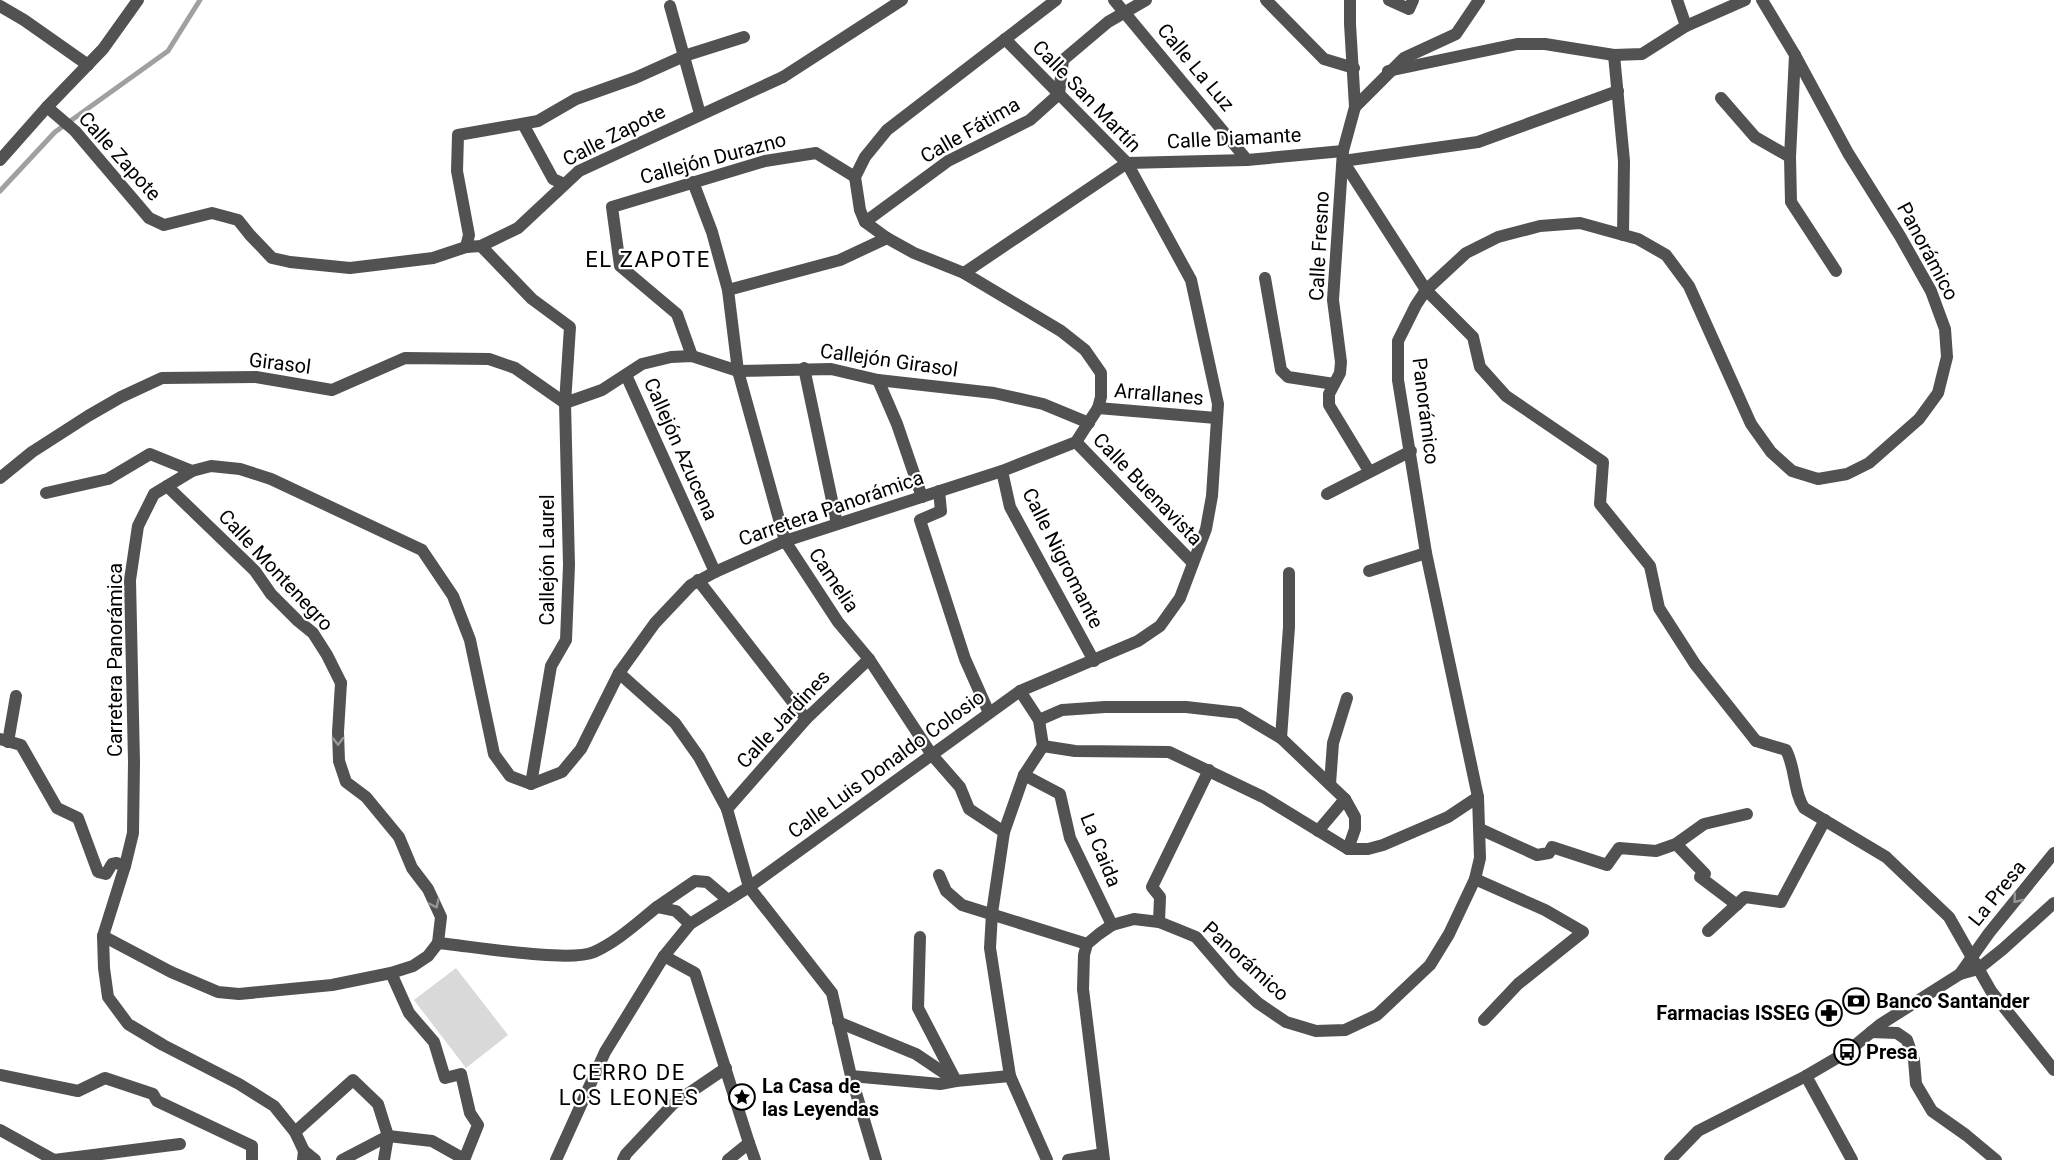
<svg xmlns="http://www.w3.org/2000/svg" width="2054" height="1160" font-family="Roboto,sans-serif">
<style>
.green{fill:#d9d9d9}
.lines{fill:none;stroke-linecap:round;stroke-linejoin:round}
.stream{stroke:#a0a0a0;stroke-width:5}
.pedestrian{stroke:#525252;stroke-width:12}
.minor{stroke:#525252;stroke-width:12}
.tertiary{stroke:#525252;stroke-width:12}
.oneway{stroke:#979797}
.labels{text-anchor:middle;dominant-baseline:central;stroke-width:4.5;stroke-linejoin:round;paint-order:stroke}
.street-label{font-size:20px;fill:#000;stroke:#fff}
.poi-label{font-size:20px;font-weight:bold;fill:#000;stroke:#fff;text-anchor:start}
.quarter-label{font-size:22px;letter-spacing:1.5px;fill:#000;stroke:#fff}
</style>
<rect width="100%" height="100%" fill="#fff"/>
<path class="green" d="M456,968L508,1035L466,1068L414,1000Z"/>
<g class="lines">
<path class="stream" d="M0,191L55,132L168,51L200,0"/>
<g class="pedestrian">
<path d="M1114,0L1247,160"/>
<path d="M1266,0L1324,59L1354,68"/>
<path d="M1677,0L1686,26"/>
<path d="M1005,39L1127,163"/>
<path d="M1614,55L1624,161L1623,235"/>
<path d="M783,77L902,0"/>
<path d="M1343,161L1478,142L1618,91"/>
<path d="M1127,163L1247,160L1343,151"/>
<path d="M693,182L712,232L728,290L738,371L785,541L838,622L869,659L932,755L960,787L969,809L1004,832"/>
<path d="M865,222L948,161L1030,120L1059,94L1063,60L1108,22L1146,0"/>
<path d="M481,246L532,299L570,327L565,403L569,565L566,640L551,666L531,784"/>
<path d="M964,273L1127,163"/>
<path d="M728,290L840,260L887,238"/>
<path d="M1426,290L1473,337L1480,367L1506,396L1603,462L1600,504L1650,566L1659,608L1695,664L1756,741"/>
<path d="M692,356L677,314L620,266L612,207L765,161L816,153L855,177"/>
<path d="M804,368L837,524"/>
<path d="M626,375L715,572"/>
<path d="M878,380L897,424L922,497"/>
<path d="M1098,408L1216,418"/>
<path d="M1076,442L1193,563"/>
<path d="M1002,471L1010,507L1094,661"/>
<path d="M167,486L255,571L271,594L297,620L313,633L327,655L341,683"/>
<path d="M939,491L941,511L920,520L965,659L989,713"/>
<path d="M698,580L806,719"/>
<path d="M619,673L675,723L699,757L727,809L749,887L832,993L851,1076L876,1160"/>
<path d="M0,739L21,745L57,808L78,818L98,872L106,874L112,864L117,863L125,866"/>
<path d="M8,742L16,696"/>
<path d="M1024,775L1060,794L1070,838L1112,925"/>
<path d="M727,809L806,719L869,659"/>
<path d="M1480,829L1537,855L1549,853L1552,847L1607,865L1619,848L1656,851L1676,844L1704,824L1747,814"/>
<path d="M1676,844L1705,874L1700,877L1737,905"/>
<path d="M939,875L946,891L962,905L1087,944"/>
<path d="M1475,879L1545,910L1583,932L1518,984L1484,1020"/>
<path d="M1159,922L1160,897L1152,887L1209,770"/>
<path d="M1708,931L1745,897L1781,902L1825,820"/>
<path d="M103,936L171,972L218,992L239,994L332,985L391,973L413,966L428,956L438,943"/>
<path d="M664,956L695,973L749,1143"/>
<path d="M391,973L409,1013L434,1042L445,1078L461,1074L470,1113L478,1125L464,1160"/>
<path d="M838,1022L916,1054L956,1081L1010,1076"/>
<path d="M0,1075L78,1091L105,1078L153,1094L157,1101L252,1146V1160"/>
<path d="M851,1076L940,1084L956,1081L918,1008L920,937"/>
<path d="M0,1130L54,1160"/>
<path d="M295,1132L353,1080L378,1104L388,1136L384,1160"/>
<path d="M304,1151L315,1160"/>
<path d="M54,1160L180,1144"/>
<path d="M342,1160L388,1136L432,1141L464,1159"/>
<path d="M623,1160L626,1154L673,1104L726,1068"/>
</g>
<g class="minor">
<path d="M1350,0V24L1355,107L1343,151L1333,300L1341,362L1340,373L1329,394V405L1369,471"/>
<path d="M1389,0L1409,9L1413,0"/>
<path d="M0,6L24,20L88,65"/>
<path d="M670,6L700,114"/>
<path d="M1795,55L1790,157L1791,202L1836,271"/>
<path d="M1388,71L1517,44H1545L1614,55L1642,54L1686,26L1745,0"/>
<path d="M1721,98L1755,137L1790,157"/>
<path d="M47,107L75,131L149,218L164,225L212,213L238,220L250,235L272,258L290,262L350,268L433,258L466,247L481,246L518,228L579,171L783,77"/>
<path d="M1355,107L1404,58L1456,34L1479,0"/>
<path d="M523,124L553,179L564,184"/>
<path d="M0,160L47,107L103,49L138,0"/>
<path d="M1343,161L1426,290"/>
<path d="M466,247L469,235L457,171L458,135L538,121L576,99L635,78L684,56L744,37"/>
<path d="M1265,278L1281,370L1288,377L1334,384"/>
<path d="M0,478L32,452L88,416L121,397L162,378L256,377L332,390L405,358L489,359L515,368L565,403L602,390L642,364L671,357L692,356L738,371L831,369L878,380L994,393L1043,404L1089,423"/>
<path d="M46,493L108,479L150,454L192,471"/>
<path d="M1327,494L1411,451"/>
<path d="M1369,571L1426,553"/>
<path d="M341,683L338,732L339,761L346,782L366,797L399,837L412,868L428,889L441,917L438,943C470,946 569,963 594,952C618,941 637,923 657,907L676,911L690,924"/>
<path d="M1020,691L1039,720L1043,746"/>
<path d="M1039,720L1062,710L1105,707H1186L1239,713L1281,738L1345,799L1355,817V829L1348,849"/>
<path d="M1281,738L1289,627V573"/>
<path d="M1756,741L1786,750C1796,769 1793,791 1804,808L1886,857L1949,917L1991,991L2054,1070"/>
<path d="M1043,746L1075,751L1169,752L1263,797L1348,849H1368L1383,845L1448,817L1478,797"/>
<path d="M1043,746L1024,775L1004,832L992,913L990,948L1010,1076L1047,1160"/>
<path d="M1330,784L1333,743L1347,698"/>
<path d="M1318,831L1345,799"/>
<path d="M657,907L695,881L707,882L728,900"/>
<path d="M1871,1032L1897,1033L1907,1040L1914,1060L1916,1084L1932,1111L1966,1135L1996,1160"/>
<path d="M1806,1076L1852,1160"/>
<path d="M556,1160L605,1052L664,956L690,924L749,887L1020,691L1138,641L1160,626L1180,598L1206,529L1212,496L1218,404L1191,280L1127,163"/>
<path d="M728,1160L749,1143L755,1160"/>
<path d="M1068,1160L1103,1154"/>
</g>
<g class="tertiary">
<path d="M1960,974L1989,933L2054,853"/>
<path d="M303,1160L304,1151L295,1132L274,1106L239,1084L163,1045L128,1024L108,997L104,968L103,936L125,866L133,833L134,762L130,580L138,526L154,494L192,471L211,466L240,469L271,479L422,550L453,596L470,640L494,754L510,776L531,784L562,772L581,749L619,673L655,623L691,585L715,572L785,541L1002,471L1076,442L1098,408L1101,397V373L1085,350L1061,331L964,273L914,253L887,238L865,222L860,210L855,177L865,157L887,130L1056,0"/>
<path d="M1104,1160L1083,989L1084,955L1087,944L1099,934L1112,925L1134,919L1159,922L1179,930L1196,937L1234,981L1258,1003L1286,1022L1316,1031L1345,1030L1377,1015L1430,965L1449,934L1475,879L1480,858L1478,797L1426,553L1398,380V341L1416,305L1426,290L1466,253L1498,237L1540,226L1580,223L1638,239L1666,255L1689,286L1751,424L1771,452L1792,471L1818,479L1847,474L1869,463L1919,419L1938,393L1947,357L1945,329L1931,291L1900,236L1848,153L1795,55L1762,0"/>
<path d="M1670,1160L1698,1131L1806,1076L1847,1052L1881,1024L1960,974L1978,969L2003,949L2054,903"/>
</g>
</g>
<defs><path id="oneway-chevron" d="M-2-3.5L2.5 0L-2 3.5" fill="none" stroke-width="1.6" stroke-linecap="round" stroke-linejoin="round" transform="scale(1.5)"/></defs>
<g class="oneway">
<use href="#oneway-chevron" transform="translate(338 741) rotate(89)"/>
<use href="#oneway-chevron" transform="translate(2017 899) rotate(129)"/>
<use href="#oneway-chevron" transform="translate(435 904) rotate(65)"/>
</g>
<defs>
<g id="bank-ring" transform="scale(1.35)"><circle r="9.5" fill="#fff" stroke="#000" stroke-width="1.5"/><path d="M-6-4H6V4H-6ZM0-2.3a2.3 2.3 0 1 0 0 4.6a2.3 2.3 0 1 0 0-4.6Z" fill="#000"/></g>
<g id="pharmacy-ring" transform="scale(1.35)"><circle r="9.5" fill="#fff" stroke="#000" stroke-width="1.5"/><path d="M-2-6h4v4h4v4h-4v4h-4v-4h-4v-4h4Z" fill="#000"/></g>
<g id="bus-ring" transform="scale(1.35)"><circle r="9.5" fill="#fff" stroke="#000" stroke-width="1.5"/><path d="M-5-6H5V4H4V6H2V4H-2V6H-4V4H-5ZM-3.5-4V0h7V-4ZM-3.5 1.2v1.5H-2V1.2ZM2 1.2v1.5H3.5V1.2Z" fill="#000"/></g>
<g id="sight-ring" transform="scale(1.35)"><circle r="9.5" fill="#fff" stroke="#000" stroke-width="1.5"/><path d="M0-6L1.8-2.2L6-1.7L2.9 1.2L3.7 5.4L0 3.3L-3.7 5.4L-2.9 1.2L-6-1.7L-1.8-2.2Z" fill="#000"/></g>
</defs>
<g fill-rule="evenodd">
<use href="#bank-ring" x="1856" y="1001"/>
<use href="#pharmacy-ring" x="1829" y="1013"/>
<use href="#bus-ring" x="1847" y="1052"/>
<use href="#sight-ring" x="742" y="1097"/>
</g>
<g class="labels">
<g class="street-label">
<text transform="translate(1196 67) rotate(50)">Calle La Luz</text>
<text transform="translate(1087 96) rotate(46)">Calle San Martín</text>
<text transform="translate(970 130) rotate(-30)">Calle Fátima</text>
<text transform="translate(614 135) rotate(-27)">Calle Zapote</text>
<text transform="translate(1234 138) rotate(-3)">Calle Diamante</text>
<text transform="translate(120 156) rotate(48)">Calle Zapote</text>
<text transform="translate(713 158) rotate(-15)">Callejón Durazno</text>
<text transform="translate(1319 246) rotate(-87)">Calle Fresno</text>
<text transform="translate(1928 251) rotate(62)">Panorámico</text>
<text transform="translate(889 360) rotate(8)">Callejón Girasol</text>
<text transform="translate(280 363) rotate(7)">Girasol</text>
<text transform="translate(1159 394) rotate(5)">Arrallanes</text>
<text transform="translate(1426 411) rotate(83)">Panorámico</text>
<text transform="translate(681 449) rotate(66)">Callejón Azucena</text>
<text transform="translate(1148 489) rotate(46)">Calle Buenavista</text>
<text transform="translate(831 508) rotate(-19)">Carretera Panorámica</text>
<text transform="translate(1063 558) rotate(63)">Calle Nigromante</text>
<text transform="translate(547 560) rotate(-90)">Callejón Laurel</text>
<text transform="translate(276 570) rotate(47)">Calle Montenegro</text>
<text transform="translate(834 580) rotate(56)">Camelia</text>
<text transform="translate(115 660) rotate(-90)">Carretera Panorámica</text>
<text transform="translate(783 719) rotate(-47)">Calle Jardines</text>
<text transform="translate(886 764) rotate(-36)">Calle Luis Donaldo Colosio</text>
<text transform="translate(1101 850) rotate(68)">La Caida</text>
<text transform="translate(1997 893) rotate(-51)">La Presa</text>
<text transform="translate(1246 961) rotate(42)">Panorámico</text>
</g>
<g class="poi-label">
<text x="1876" y="1001">Banco Santander</text>
<text x="1810" y="1013" text-anchor="end">Farmacias ISSEG</text>
<text x="1866" y="1052">Presa</text>
<text x="762" y="1086">La Casa de<tspan x="762" dy="23">las Leyendas</tspan></text>
</g>
<g class="quarter-label">
<text x="648" y="259">EL ZAPOTE</text>
<text x="629" y="1072">CERRO DE<tspan x="629" dy="25">LOS LEONES</tspan></text>
</g>
</g>
</svg>
